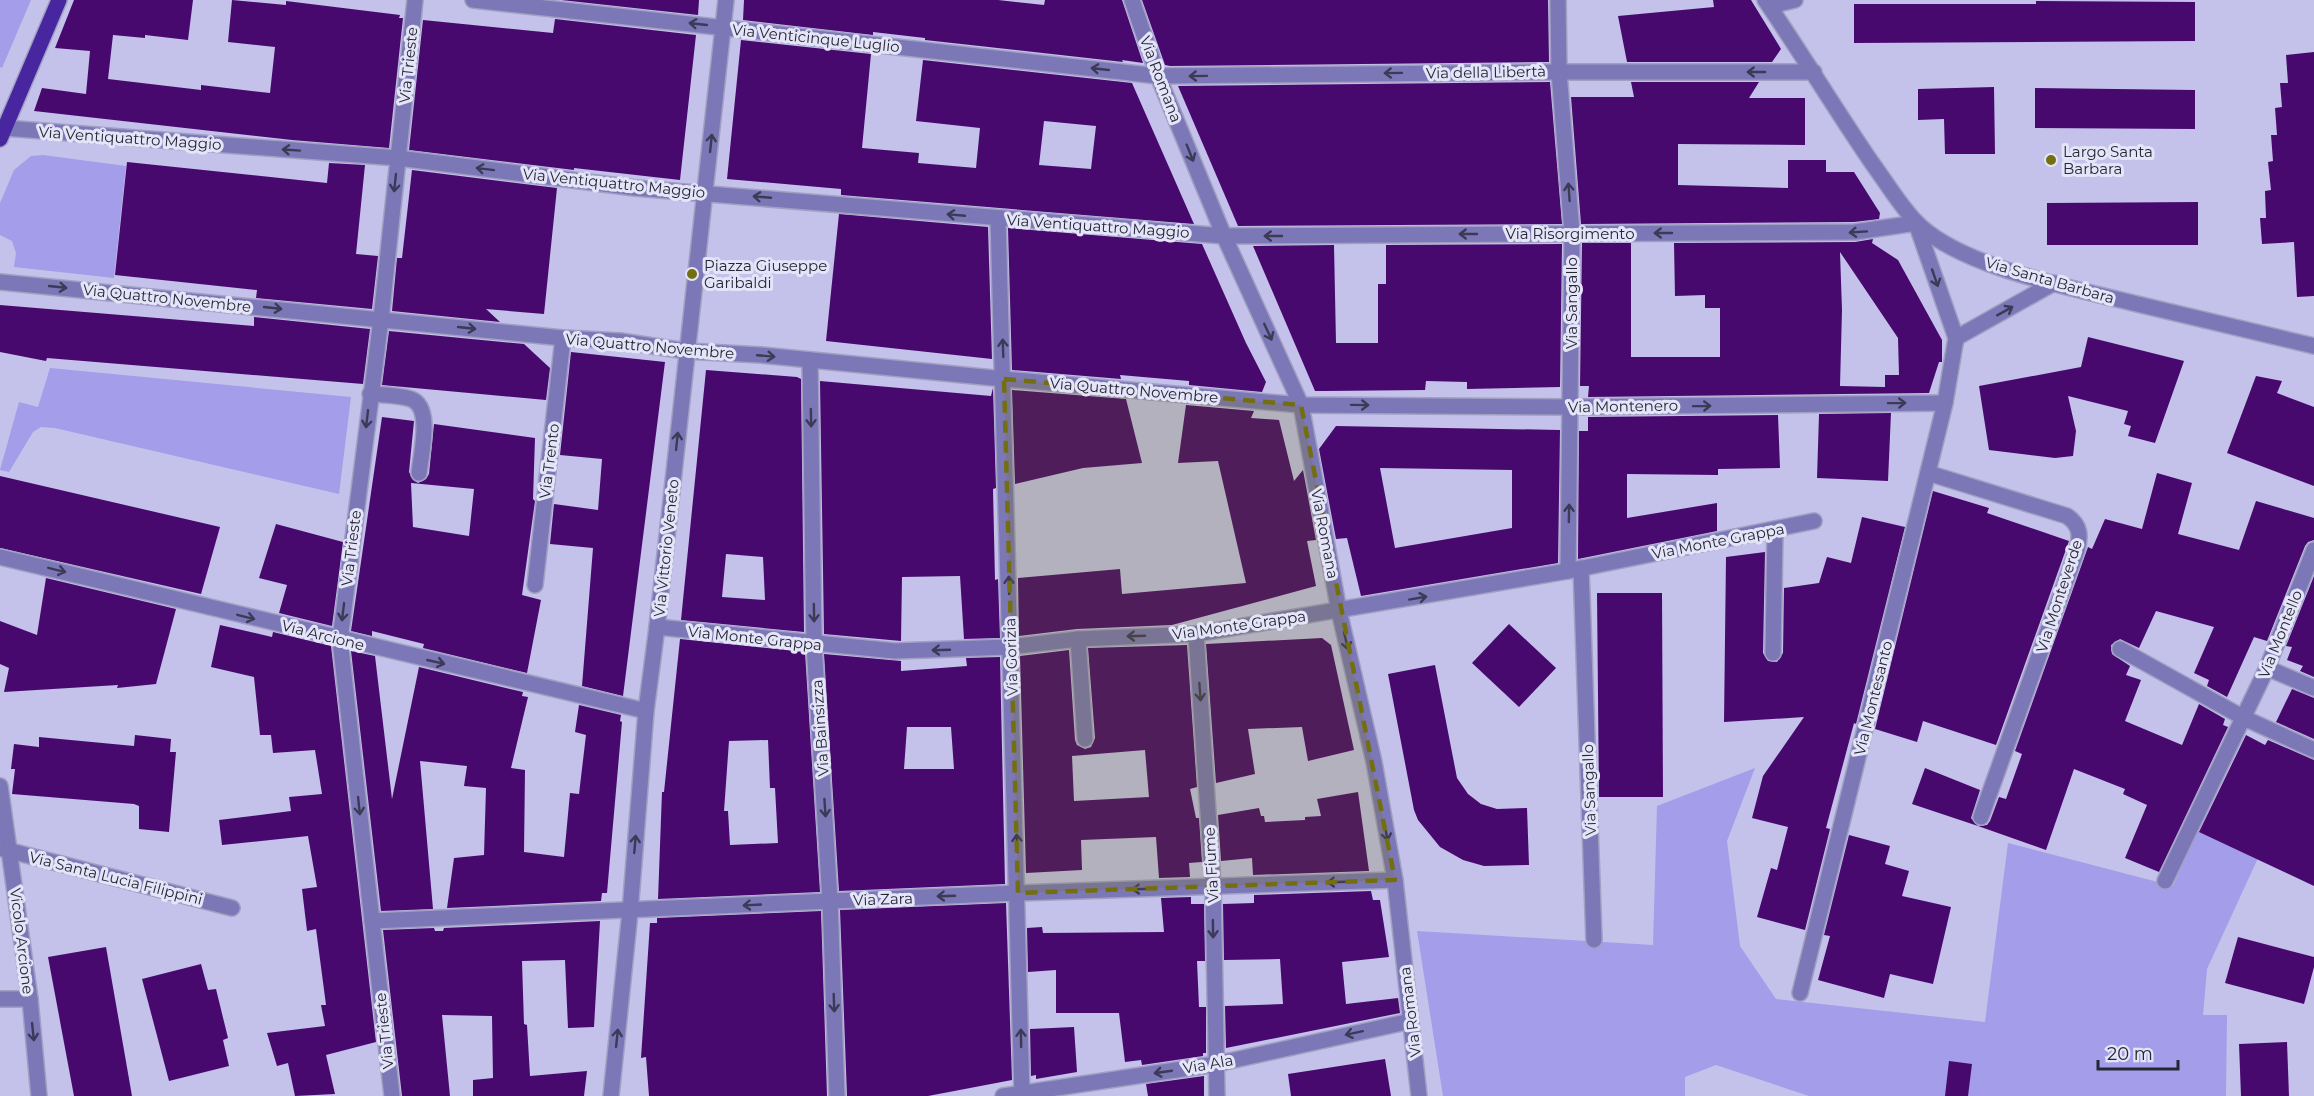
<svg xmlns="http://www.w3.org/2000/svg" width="2314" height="1096" font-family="Montserrat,sans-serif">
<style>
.green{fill:#a39dea}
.building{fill:#48096e;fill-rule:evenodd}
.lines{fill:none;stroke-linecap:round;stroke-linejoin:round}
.minor-casing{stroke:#a1a0c2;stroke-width:18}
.major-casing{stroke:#a1a0c2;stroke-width:18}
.minor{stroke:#7c77b7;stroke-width:15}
.major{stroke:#4726a0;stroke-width:15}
.oneway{stroke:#3c3a56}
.marked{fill:#736f10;fill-opacity:0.2;stroke:#736f10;stroke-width:4.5;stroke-dasharray:12 8;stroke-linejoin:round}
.poi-dot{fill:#736f10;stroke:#e5e5f9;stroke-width:2}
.labels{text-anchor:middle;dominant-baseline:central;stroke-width:6;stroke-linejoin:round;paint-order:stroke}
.street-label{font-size:15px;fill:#272635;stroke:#e5e5f9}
.poi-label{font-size:15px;fill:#272635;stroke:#e5e5f9;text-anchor:start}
</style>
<rect width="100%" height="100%" fill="#c4c2ea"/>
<g class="green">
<path d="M0,0H31L2,68L0,67Z"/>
<path d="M43,155L126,166L114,278L14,267L16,253L12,241L0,235V203L14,170L31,156Z"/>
<path d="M50,368L351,397L339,494L55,428L41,427L33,432L9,472L0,470L19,402L38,407Z"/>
<path d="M1755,768L1727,841L1740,946L1776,999L1985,1022L2008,843L2173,886L2198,830L2258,858L2207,969L2203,1015H2227L2226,1096H1809L1716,1065L1685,1077V1096H1443L1417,931L1653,945L1657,806Z"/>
</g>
<g class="building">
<path d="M74,0H193L188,40L145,35V38L113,35L108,79L201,90V85L270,93L275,47L228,42L232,0L286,5V1L400,15L399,18H403L389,148L292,140L34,111L42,88L86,94L90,51L55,48Z"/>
<path d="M561,0H699L698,15Z"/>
<path d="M744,0H998L1044,5L1045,0H1122L1143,63L1122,60L1123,62L925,40V38L873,32V35L743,20Z"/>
<path d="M1142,0H1548L1549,62L1170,66L1165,65Z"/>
<path d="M1713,0H1751L1781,49L1772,62H1627L1618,16L1714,7Z"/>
<path d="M2036,1L2195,2V41L1854,43V4H2036Z"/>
<path d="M555,19L696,35L680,180L574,168V170L409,150L423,20L553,33Z"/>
<path d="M741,40L871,54L862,148L919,153L918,163L976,168L980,128L916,121L923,60L1132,83L1194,224L841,195V189L727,179ZM1044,121L1096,126L1091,169L1039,165Z"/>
<path d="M2314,52V296L2297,297L2294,242L2262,244L2260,218H2266L2265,191L2271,190L2268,162L2273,161L2271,135H2277L2275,108L2282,107L2280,83H2288L2286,55Z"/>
<path d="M1550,82L1562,224L1238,226L1178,86Z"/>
<path d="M1631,82H1759L1749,98H1805V145L1678,144V185L1788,188V160H1826V172H1854L1880,213L1879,219L1854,222L1581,224L1571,97H1634Z"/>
<path d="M1994,87L1995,154H1945L1944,119L1918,120V89Z"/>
<path d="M2035,88L2195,90V129L2035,128Z"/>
<path d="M127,162L327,183L329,163L365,165L356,254L378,256L372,309L256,298L257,290L115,275Z"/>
<path d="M412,170L557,188L544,314L486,309L500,322L392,311L397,258H402Z"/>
<path d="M2198,202V245H2047V203Z"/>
<path d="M839,214L988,227L992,359L826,341Z"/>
<path d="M1008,228L1202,244L1246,343L1266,382L1262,392L1189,385V381L1120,375L1121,379L1012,370Z"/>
<path d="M1873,239L1872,243L1898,260L1942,340V362H1939L1929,393L1588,397L1589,386H1580L1582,243H1631V357H1720V308H1705V295L1675,296L1674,243L1855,242ZM1840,252L1898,338L1899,375H1885V387L1840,386L1842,310Z"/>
<path d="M1562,244L1560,387L1467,389V382L1426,381L1425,390L1326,391H1315L1253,246L1334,245L1336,343H1378V284H1386V245Z"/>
<path d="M0,305L254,326V317L370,329L363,384L47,358L46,361L0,352Z"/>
<path d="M389,331L524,344L550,368L546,400L382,385Z"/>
<path d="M2088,337L2184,361L2155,443L2128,436L2131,426L2124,424L2128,411L2068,396L2076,431L2073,456L2055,458L1989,450L1979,386L2081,367Z"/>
<path d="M571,352L665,362L623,696L582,686L593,548L550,544L554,504L598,510L602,459L560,455Z"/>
<path d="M706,370L797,377L801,379L804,632L681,620ZM726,554L763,557L765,600L722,597Z"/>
<path d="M2256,376L2282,381L2277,393L2314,407V486L2227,453Z"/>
<path d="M820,381L991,396L993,388L996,488L993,489L995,580L998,579L1000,638L964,639L960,576L902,577L901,641L824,634Z"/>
<path d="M1012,390L1126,399L1142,463L1083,468L1015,484Z"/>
<path d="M1186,405L1254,411L1251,418L1279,420L1294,481L1303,470L1316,540L1307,541L1316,586L1172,625L1077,629L1019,636L1018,578L1120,569L1122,594L1246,583L1218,461L1178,463Z"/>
<path d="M1891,413L1888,481L1817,478L1819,414Z"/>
<path d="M1778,415L1780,468L1718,469V475L1627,474V518L1717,503V531L1578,559L1579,431H1588V417Z"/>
<path d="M382,417L414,421L409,472L413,480L418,483L426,479L429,474L434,424L535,438L533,499L535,501L522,595L541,600L527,673L423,648L424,644L372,631V636L351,631ZM411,483L474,489L469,536L413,527Z"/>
<path d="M1336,426L1560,430L1558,563L1361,596L1347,538L1336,539L1319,449ZM1380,468L1512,470V528L1395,548Z"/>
<path d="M2157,473L2192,483L2178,534L2239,550L2256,501L2314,518V540L2308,542L2305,546L2267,641L2254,637L2227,697L2207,686L2209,680L2194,673L2214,627L2156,611L2139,648L2120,639L2111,645L2112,654L2130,666L2126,675L2141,680L2125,721L2182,745L2199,704L2225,719L2223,725L2228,727L2159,872L2125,858L2147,805L2123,794L2125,789L2074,769L2046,850L1978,826L1987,825L1990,821L1999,797L2006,799L2022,754L2015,751L2088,547L2092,549L2105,519L2142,529Z"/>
<path d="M0,476L220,527L201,594L0,548Z"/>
<path d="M1933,491L1989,508L1987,513L2069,541L1996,745L1923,721L1917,742L1875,729Z"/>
<path d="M1862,517L1905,527L1856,724L1854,723L1826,828L1830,829L1805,930L1757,917L1771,868L1777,870L1788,827L1752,818L1763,776L1804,717L1724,722L1726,557L1765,552L1763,653L1768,661L1777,662L1783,653L1784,588L1819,583L1827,557L1851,563Z"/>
<path d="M276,524L343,542L332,626L279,613L287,585L259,578Z"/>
<path d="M2314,576V677L2300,671L2303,666L2287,660L2292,647L2286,646Z"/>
<path d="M46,578L176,609L156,684L117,688L118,685L4,692L9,668L0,664V621L37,635Z"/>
<path d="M1597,593H1662L1663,797H1599Z"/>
<path d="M1509,624L1556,668L1519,707L1472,663Z"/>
<path d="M220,625L272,637L273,632L331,646L376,1042L326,1055L335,1094L295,1096L288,1063L277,1066L267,1033L325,1026L321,1005H326L316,929L307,931L302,889L317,887L308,836L222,845L219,820L291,811L289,797L322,794L315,750L273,753L271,735H260L254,677L211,667Z"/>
<path d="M1322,638L1331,645L1354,750L1308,761L1302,727L1248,729L1255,774L1216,783L1206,644Z"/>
<path d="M680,639L805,652L820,892L658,899L662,792H664ZM768,740L770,788H775L778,843L730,845L728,811H724L729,741Z"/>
<path d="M1187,645L1197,787L1190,789L1196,818H1199L1202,862L1189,863L1190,877L1159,878L1156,837L1081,840L1082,870L1026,873L1020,656L1069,650L1075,740L1077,745L1085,749L1091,747L1095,738L1088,648ZM1145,750L1149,797L1074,801L1072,756Z"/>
<path d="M351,651L375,656L392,799L419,667L523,692L522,696L528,697L511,768L525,770L524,852L564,857L570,793L579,794L586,735L575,732L579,705L621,715L620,721L622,722L607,893H602L601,901L447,908L454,858L484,855L486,788L464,786L467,766L420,761L433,909L381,911Z"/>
<path d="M824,654L901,661V671L967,666L966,658L1000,657L1005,884L839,891ZM907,727H951L954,769H904Z"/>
<path d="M1435,665L1457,778L1468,794L1481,804L1497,809L1527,808L1529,865L1484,866L1463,860L1440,847L1418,820L1414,810L1388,674Z"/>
<path d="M2292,689L2314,698V739L2276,722Z"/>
<path d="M135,735L171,739L170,752H176L169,832L139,829V806L134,804L12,794L15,769H11L14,744L39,747V737L134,746Z"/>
<path d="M2246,735L2265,745L2268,740L2314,760V886L2199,832Z"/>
<path d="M1925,768L1980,790L1971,818L1978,826L1912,804Z"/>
<path d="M1358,792L1369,871L1253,875L1252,858L1221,861L1218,815L1259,808L1261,816H1264L1265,822L1305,820V817L1321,816L1317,799Z"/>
<path d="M1849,835L1890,846L1885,864L1909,871L1902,896L1951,907L1933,984L1890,974L1884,998L1818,980L1830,936L1824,935Z"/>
<path d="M1371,891L1373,900H1380L1389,957L1342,962L1346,1004L1398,998L1400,1013L1226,1048L1225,1006L1283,1004L1280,959L1224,960L1223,904L1254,903V895Z"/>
<path d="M1191,897V904H1204L1205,961H1197L1199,1007H1206V1053H1203V1056L1142,1065L1141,1060L1125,1062L1119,1013H1056V970L1028,972L1027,928L1042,927L1043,933L1164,932L1161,898Z"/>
<path d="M1006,903L1012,1080L928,1096H847L840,910Z"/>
<path d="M821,911L827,1096H649L646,1057L641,1058L650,923H657V918Z"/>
<path d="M600,921L594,1027L568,1028L565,960L522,961L524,1024L527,1025L530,1076L587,1071L584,1096H473V1080L493,1078L492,1016L442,1015L450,1096H402L383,930L434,928L435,931H443L444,928Z"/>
<path d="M2238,937L2314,957V967L2304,1004L2225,983Z"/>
<path d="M106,947L132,1096H74L48,957Z"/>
<path d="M201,964L208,990L216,989L228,1038L223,1040L229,1066L169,1081L142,979Z"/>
<path d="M1074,1027L1077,1072L1036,1079V1075L1031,1076L1030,1029Z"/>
<path d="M2287,1042L2289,1096H2241L2239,1044Z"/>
<path d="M1385,1059L1391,1096H1291L1288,1074Z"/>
<path d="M1949,1061L1972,1064L1968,1096H1945Z"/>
<path d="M1204,1076V1096H1148L1146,1084Z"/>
</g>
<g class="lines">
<g class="minor-casing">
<g id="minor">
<path d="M473,0L1158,76L1559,72H1814"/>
<path d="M1132,0L1158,76L1224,236L1301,405L1339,611L1374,762L1395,880L1419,1096"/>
<path d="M1558,0L1559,72L1572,233L1568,571"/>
<path d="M1765,0C1802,54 1835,109 1872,163C1886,182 1899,204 1915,221C1958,267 2073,288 2133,303C2194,317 2254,332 2314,346"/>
<path d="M1770,6L1795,0"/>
<path d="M4,128L398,158L635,188L1224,236L1855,232L1916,223L1956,338L1945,403L1800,993"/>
<path d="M998,218L1022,1096"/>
<path d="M0,282L563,338L620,341L686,351L761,355L1004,379L1301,405L1571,407L1945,403"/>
<path d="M1956,338L2054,283"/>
<path d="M810,360L814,644L830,901L837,1096"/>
<path d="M370,394C383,395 399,395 411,399C433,407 421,454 419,473"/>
<path d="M1928,473L2067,516C2080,525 2081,535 2077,550L1981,817"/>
<path d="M0,557L646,711"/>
<path d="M1581,568L1594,940"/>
<path d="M535,585L563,338"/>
<path d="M657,627L895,651L1010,647L1078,639L1196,634L1568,571L1814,521"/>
<path d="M1196,634L1213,886L1217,1096"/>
<path d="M1078,639L1085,739"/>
<path d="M2120,649L2244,718L2314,750"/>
<path d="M1773,653L1775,530"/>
<path d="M2267,668L2314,688"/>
<path d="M0,786L30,999L39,1096"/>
<path d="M3,849L232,908"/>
<path d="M2165,881L2267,668L2314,550"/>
<path d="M372,921L1018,893L1395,880"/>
<path d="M0,999H30"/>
<path d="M392,1096L340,640L381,319L415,0"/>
<path d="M611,1096L630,912L646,711L657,627L726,0"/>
<path d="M1003,1096L1216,1064L1411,1021"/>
</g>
</g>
<g class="major-casing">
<path id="major" d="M0,139L59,0"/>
</g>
<use href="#minor" class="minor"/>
<use href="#major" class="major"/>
</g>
<defs><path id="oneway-shaft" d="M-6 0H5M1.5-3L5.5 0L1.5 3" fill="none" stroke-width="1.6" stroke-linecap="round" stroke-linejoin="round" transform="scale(1.5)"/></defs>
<g class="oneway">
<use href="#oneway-shaft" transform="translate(698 24) rotate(-174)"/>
<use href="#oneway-shaft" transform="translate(1100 69) rotate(-174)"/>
<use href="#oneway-shaft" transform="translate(1756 72) rotate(-180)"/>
<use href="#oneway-shaft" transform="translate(1393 73) rotate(179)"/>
<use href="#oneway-shaft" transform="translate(1198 76) rotate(179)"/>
<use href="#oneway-shaft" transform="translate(711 143) rotate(-84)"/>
<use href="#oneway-shaft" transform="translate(291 150) rotate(-176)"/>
<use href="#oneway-shaft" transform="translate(1190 153) rotate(68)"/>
<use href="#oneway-shaft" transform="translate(485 169) rotate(-173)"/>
<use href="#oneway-shaft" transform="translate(395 183) rotate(96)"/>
<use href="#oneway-shaft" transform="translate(1569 192) rotate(-94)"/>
<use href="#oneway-shaft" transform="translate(762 197) rotate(-175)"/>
<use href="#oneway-shaft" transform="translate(956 215) rotate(-175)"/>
<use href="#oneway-shaft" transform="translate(1858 232) rotate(176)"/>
<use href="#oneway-shaft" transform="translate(1663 233) rotate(180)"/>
<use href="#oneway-shaft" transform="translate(1468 234) rotate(180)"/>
<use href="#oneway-shaft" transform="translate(1273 236) rotate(180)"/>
<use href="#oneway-shaft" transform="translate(1935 278) rotate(71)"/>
<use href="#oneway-shaft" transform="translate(58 287) rotate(6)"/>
<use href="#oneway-shaft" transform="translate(273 308) rotate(6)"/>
<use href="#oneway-shaft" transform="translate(2005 311) rotate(-29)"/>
<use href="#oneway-shaft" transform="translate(467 328) rotate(6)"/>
<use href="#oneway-shaft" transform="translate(1268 332) rotate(65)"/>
<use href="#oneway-shaft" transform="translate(1003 348) rotate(-92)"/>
<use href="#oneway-shaft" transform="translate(766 356) rotate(5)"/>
<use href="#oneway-shaft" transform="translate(1897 403) rotate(-1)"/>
<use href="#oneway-shaft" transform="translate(1360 405) rotate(1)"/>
<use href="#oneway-shaft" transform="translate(1702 406) rotate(-1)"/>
<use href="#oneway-shaft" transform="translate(811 418) rotate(89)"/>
<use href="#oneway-shaft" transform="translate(367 419) rotate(97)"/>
<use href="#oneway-shaft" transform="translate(677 441) rotate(-84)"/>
<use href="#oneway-shaft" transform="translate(1569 513) rotate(-89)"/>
<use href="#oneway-shaft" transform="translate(57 570) rotate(14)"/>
<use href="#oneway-shaft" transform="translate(1009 585) rotate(-91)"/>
<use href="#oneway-shaft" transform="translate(1418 598) rotate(-10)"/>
<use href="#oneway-shaft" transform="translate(343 612) rotate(97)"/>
<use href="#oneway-shaft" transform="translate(814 613) rotate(89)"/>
<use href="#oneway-shaft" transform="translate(246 617) rotate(14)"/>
<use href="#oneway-shaft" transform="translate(1136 636) rotate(178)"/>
<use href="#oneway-shaft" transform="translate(1346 641) rotate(77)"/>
<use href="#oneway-shaft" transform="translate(941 650) rotate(178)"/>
<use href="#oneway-shaft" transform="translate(436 662) rotate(13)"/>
<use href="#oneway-shaft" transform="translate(1200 692) rotate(86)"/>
<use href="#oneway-shaft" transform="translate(359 806) rotate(84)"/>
<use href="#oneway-shaft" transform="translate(825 808) rotate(86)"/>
<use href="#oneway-shaft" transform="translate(1386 832) rotate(80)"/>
<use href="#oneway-shaft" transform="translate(1017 843) rotate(-92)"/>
<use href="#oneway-shaft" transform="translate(635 844) rotate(-85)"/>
<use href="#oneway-shaft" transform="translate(1336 882) rotate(178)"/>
<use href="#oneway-shaft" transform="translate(1141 889) rotate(178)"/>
<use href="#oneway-shaft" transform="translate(946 896) rotate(178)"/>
<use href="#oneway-shaft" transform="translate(752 905) rotate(177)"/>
<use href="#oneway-shaft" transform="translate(1213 929) rotate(89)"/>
<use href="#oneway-shaft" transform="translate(834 1003) rotate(88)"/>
<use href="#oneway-shaft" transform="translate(33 1032) rotate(84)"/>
<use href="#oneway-shaft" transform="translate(1354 1033) rotate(168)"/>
<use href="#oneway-shaft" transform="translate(617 1038) rotate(-84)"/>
<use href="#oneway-shaft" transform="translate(1021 1038) rotate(-91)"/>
<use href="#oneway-shaft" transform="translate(1163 1072) rotate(172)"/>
</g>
<path class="marked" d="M1004,379L1301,405L1395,880L1018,893Z"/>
<g class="poi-dot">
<circle cx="2051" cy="160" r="6"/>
<circle cx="692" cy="274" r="6"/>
</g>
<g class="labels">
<g class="street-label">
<text transform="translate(816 38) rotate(6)">Via Venticinque Luglio</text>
<text transform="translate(408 65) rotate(-84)">Via Trieste</text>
<text transform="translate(1486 72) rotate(-1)">Via della Libertà</text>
<text transform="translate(1161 79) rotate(69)">Via Romana</text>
<text transform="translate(130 138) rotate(4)">Via Ventiquattro Maggio</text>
<text transform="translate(614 183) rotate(6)">Via Ventiquattro Maggio</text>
<text transform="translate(1098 226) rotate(4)">Via Ventiquattro Maggio</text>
<text x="1570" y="233">Via Risorgimento</text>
<text transform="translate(2050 280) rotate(16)">Via Santa Barbara</text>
<text transform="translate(167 298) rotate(6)">Via Quattro Novembre</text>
<text transform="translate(1571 303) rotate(-90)">Via Sangallo</text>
<text transform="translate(650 346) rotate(5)">Via Quattro Novembre</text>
<text transform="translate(1134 390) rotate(5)">Via Quattro Novembre</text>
<text transform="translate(1623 406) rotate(-1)">Via Montenero</text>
<text transform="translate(549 461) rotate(-83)">Via Trento</text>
<text transform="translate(1325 534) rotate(79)">Via Romana</text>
<text transform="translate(1718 541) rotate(-11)">Via Monte Grappa</text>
<text transform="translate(351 548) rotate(-83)">Via Trieste</text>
<text transform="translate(666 548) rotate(-84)">Via Vittorio Veneto</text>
<text transform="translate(2059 596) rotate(-72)">Via Monteverde</text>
<text transform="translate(1239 625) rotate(-8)">Via Monte Grappa</text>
<text transform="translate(2280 634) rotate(-68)">Via Montello</text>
<text transform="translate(323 635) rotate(14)">Via Arcione</text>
<text transform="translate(755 638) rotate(6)">Via Monte Grappa</text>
<text transform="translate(1011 657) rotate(-92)">Via Gorizia</text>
<text transform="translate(1873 698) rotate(-76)">Via Montesanto</text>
<text transform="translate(820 728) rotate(-94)">Via Bainsizza</text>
<text transform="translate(1589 790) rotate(-92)">Via Sangallo</text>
<text transform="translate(1211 865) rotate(-93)">Via Fiume</text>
<text transform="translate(116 878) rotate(14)">Via Santa Lucia Filippini</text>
<text transform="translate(883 899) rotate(-2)">Via Zara</text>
<text transform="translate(22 941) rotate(83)">Vicolo Arcione</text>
<text transform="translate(1410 1012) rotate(-97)">Via Romana</text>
<text transform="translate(384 1031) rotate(-96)">Via Trieste</text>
<text transform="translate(1208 1064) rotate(-10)">Via Ala</text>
</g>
<g class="poi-label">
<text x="2063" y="151">Largo Santa<tspan x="2063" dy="17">Barbara</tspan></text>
<text x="704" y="265">Piazza Giuseppe<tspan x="704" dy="17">Garibaldi</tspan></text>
</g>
</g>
<path d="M2098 1060v9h80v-9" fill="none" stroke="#272635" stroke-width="3"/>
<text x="2107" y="1060" font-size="18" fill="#272635" stroke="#e5e5f9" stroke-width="4.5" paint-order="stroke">20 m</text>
</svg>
